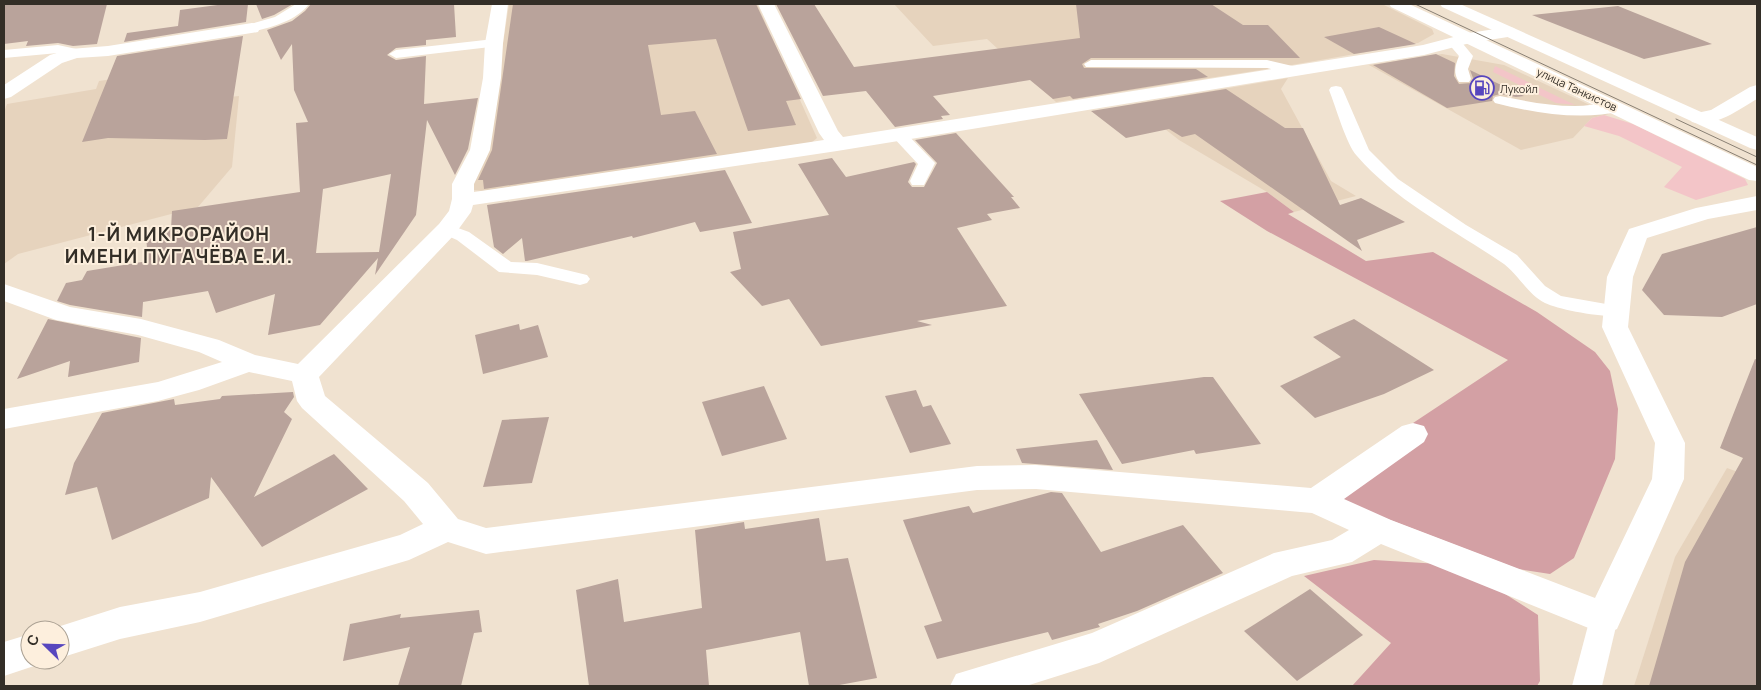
<svg xmlns="http://www.w3.org/2000/svg" width="1761" height="690" font-family="Manrope,sans-serif">
<style>
.built{fill:#e6d3bd}
.green{fill:#f3c5c8}
.forest{fill:#d3a0a4}
.building{fill:#b9a39b;fill-rule:evenodd}
.lines{fill:none;stroke-linecap:round;stroke-linejoin:round}
.service{fill:#fff;fill-rule:evenodd}
.minor{fill:#fff;fill-rule:evenodd}
.secondary{fill:#fff;fill-rule:evenodd}
.tram{stroke:#898074;stroke-width:1}
.labels{text-anchor:middle;dominant-baseline:central;stroke-width:4;stroke-linejoin:round;paint-order:stroke}
.far-poi-label{font-size:11px;fill:#332e27;stroke:#fdefdd;text-anchor:start}
.far-street-label{font-size:11px;fill:#332e27;stroke:#fdefdd}
.district-label{font-size:19px;font-weight:bold;letter-spacing:1px;fill:#332e27;stroke:#fdefdd}
</style>
<rect width="100%" height="100%" fill="#f0e2d0"/>
<g class="built">
<path d="M509,4H757L817,138L811,143L572,178L483,191L472,190L498,77Z"/>
<path d="M894,4H1382L1432,29L1434,34L1418,43L1286,66L1056,102L987,39L933,46Z"/>
<path d="M1442,54L1504,65L1609,114L1592,118L1573,138L1521,150L1369,65Z"/>
<path d="M175,70L174,103L239,96L232,167L198,207L18,254L4,264V112L7,104L96,89L99,81Z"/>
<path d="M1288,78L1281,89L1331,181L1356,196L1294,212L1267,192L1179,140L1133,104Z"/>
<path d="M1727,468L1757,479V686H1634L1675,557Z"/>
</g>
<g class="green">
<path d="M1495,66L1575,105L1556,103L1493,72Z"/>
<path d="M1604,115L1633,124L1745,179L1748,185L1696,200L1664,187L1682,167L1619,136L1584,126L1592,118Z"/>
</g>
<g class="forest">
<path d="M1267,192L1294,212L1288,214L1366,261L1433,252L1537,312L1595,352L1610,371L1618,409L1615,459L1574,558L1550,574L1518,569L1312,490L1508,360L1267,231L1220,201Z"/>
<path d="M1374,560L1440,564L1491,585L1538,615L1540,681L1537,686H1352L1391,643L1304,576Z"/>
</g>
<g class="building">
<path d="M4,4H107L97,44L73,46L58,43L26,46L28,41L4,44Z"/>
<path d="M225,4H248L246,22L124,42L127,33L178,26L180,10Z"/>
<path d="M256,4H293L274,15L262,19Z"/>
<path d="M311,4H454L456,37L426,40V45L396,48L387,55L396,60L426,56L424,104L478,98L468,149L455,175L427,120L416,215L375,275L378,258L320,325L268,335L275,294L216,313L208,291L143,302L142,317L70,305L57,301L66,283L82,280L87,271L148,261L146,235L171,229L172,211L300,192L296,123L308,122L294,90L292,44L281,60L267,30L292,21L305,11ZM391,174L379,252L316,253L323,189Z"/>
<path d="M513,4H756L801,99L786,101L796,125L748,131L716,39L648,45L661,115L695,111L717,154L484,189L483,180H478L492,150Z"/>
<path d="M776,4H814L854,67L1080,38L1076,4H1211L1243,25H1268L1300,58H1091L1082,64L1084,68L1196,69L1208,77L1073,99L1070,96L1053,99L1030,80L933,96L950,115L941,116L943,119L895,127L866,91L823,96Z"/>
<path d="M1618,6L1712,44L1644,59L1532,15Z"/>
<path d="M1379,27L1416,44L1354,54L1324,37Z"/>
<path d="M243,36L227,139L205,140L108,138L82,142L117,56Z"/>
<path d="M1436,54L1455,63L1454,76L1459,84L1471,83L1473,78L1470,70L1524,96L1516,97L1500,94L1493,96L1492,101L1447,108L1373,65Z"/>
<path d="M1226,89L1285,128H1303L1340,205L1361,198L1405,222L1357,240L1362,251L1195,134L1182,137L1169,129L1126,138L1091,111Z"/>
<path d="M956,133L1014,197H1011L1020,208L987,214L992,220L957,228L1007,306L917,321L932,325L821,346L789,299L762,306L730,272L741,269L733,232L829,215L798,164L832,158L846,177L914,162L916,164L908,182L912,187H924L937,163L915,140Z"/>
<path d="M725,170L752,223L700,232L695,222L633,238L632,236L527,261H525L522,238L503,254L494,247L487,205Z"/>
<path d="M1757,227V304L1722,317L1664,315L1642,290L1662,254Z"/>
<path d="M48,319L141,338L139,362L68,377L70,361L17,379Z"/>
<path d="M1354,319L1434,370L1384,394L1315,418L1280,386L1341,357L1313,337Z"/>
<path d="M519,324L520,330L538,325L548,357L483,374L475,335Z"/>
<path d="M1755,359L1757,360V686H1649L1685,562L1743,458L1720,448Z"/>
<path d="M1204,377H1213L1261,444L1196,454L1194,450L1122,464L1079,394Z"/>
<path d="M764,386L787,439L722,456L702,402Z"/>
<path d="M916,390L923,407L931,405L951,444L910,453L885,396Z"/>
<path d="M293,392L294,397L284,412L292,419L254,497L334,454L368,489L262,547L211,477L209,498L112,540L97,487L65,495L74,463L102,413L174,399L175,405L220,399L222,396Z"/>
<path d="M549,417L532,483L483,487L502,420Z"/>
<path d="M1097,440L1113,470L1022,463L1016,449Z"/>
<path d="M1051,492L1062,493L1101,552L1183,525L1223,573L1137,611L1098,624L1100,627L1052,640L1048,632L937,659L924,626L942,621L903,520L969,506L973,513Z"/>
<path d="M819,518L826,561L848,558L877,678L834,686H809L800,632L706,650L709,686H589L576,590L618,579L624,622L702,608L695,530L744,522L745,529Z"/>
<path d="M1310,589L1363,635L1297,681L1244,631Z"/>
<path d="M479,610L482,632L474,633L461,686H398L410,647L343,661L350,624L401,614L400,618Z"/>
</g>
<g class="lines">
<g class="service">
<path d="M296,4H309C296,21 272,27 252,32L246,28L247,25L275,17Z"/>
<path d="M1454,38L1459,39L1473,56L1468,69L1471,79L1469,82H1459C1453,73 1455,66 1459,56L1447,42Z"/>
<path d="M494,39L499,40L501,43L499,46L396,58L389,54L396,50Z"/>
<path d="M58,45L81,50L83,53L76,57L58,53L4,58V50Z"/>
<path d="M1091,60H1267L1301,68L1303,71L1296,75L1267,68L1086,67L1084,64Z"/>
<path d="M1336,86L1341,87L1343,90L1369,150L1398,179L1466,225L1517,255L1545,286L1561,296L1623,307L1626,311L1623,315C1609,319 1559,310 1545,303C1526,293 1518,273 1501,262C1451,228 1397,202 1357,156C1346,144 1336,107 1329,90L1331,87Z"/>
<path d="M1500,96C1525,101 1550,106 1575,106C1590,106 1608,101 1622,105L1624,108L1622,111C1581,121 1535,113 1495,103L1493,100L1495,97Z"/>
<path d="M899,130L905,132L935,163L924,185H912L910,181L918,164L891,135L893,132Z"/>
<path d="M447,224L469,232L511,262L537,263L587,275L590,279L587,283L580,285L537,275L499,272L457,240L441,233L438,229L441,225Z"/>
<path d="M1604,606L1614,609L1618,618L1602,686H1572L1590,618L1594,609Z"/>
</g>
<g class="minor">
<path d="M492,4H508L503,43L501,78L490,150L474,184V192L824,140L819,133L758,4H774L838,131L843,137L1423,45L1469,33L1508,27L1514,28L1516,32L1514,36L1470,43L1424,55L837,151L473,205L471,212L455,234L319,377L325,396L428,483L458,519L486,528L977,466L1036,465L1311,488L1402,426L1413,423L1424,426L1428,434L1424,442L1344,499L1391,520L1595,598L1652,479L1655,443L1602,327L1607,277L1629,229L1696,208L1757,196V210L1708,219L1647,238L1633,277L1628,327L1685,443L1684,479L1617,629L1604,634L1591,629L1381,544L1352,562L1292,576L1099,663L1026,686H950L956,674L1092,633L1274,553L1332,540L1349,530L1312,513L1036,489L977,490L486,554L448,542L409,560L200,622L120,639L60,658V630H48L120,607L200,592L400,535L423,524L404,501L302,408L297,401L292,381L249,372L199,390L158,401L4,429V409L158,382L222,362L199,352L138,335L56,320L4,301V284L70,307L141,319L219,340L255,355L298,364L439,224L449,211L452,199V184L470,150L483,78L485,43Z"/>
<path d="M252,23L258,24L260,28L258,32L108,56L77,58L62,63L11,97L4,99V85L50,55L70,49L108,46Z"/>
<path d="M1757,85V99C1738,110 1715,128 1692,122L1689,118L1692,114L1711,110L1750,87Z"/>
<path d="M30,634V660H45L43,663L4,676V642Z"/>
</g>
<g class="secondary">
<path d="M1389,4H1409L1757,167V181L1749,180L1391,7Z"/>
<path d="M1440,4H1460L1757,137V150L1750,148L1442,7Z"/>
</g>
<g class="tram">
<path d="M1415,4L1757,165"/>
<path d="M1676,119L1757,157"/>
</g>
</g>
<defs>
<g id="fuel-ring" transform="scale(1.25)"><circle r="9.5" fill="#fdefdd" stroke="#5746be" stroke-width="1.5"/><path d="M-5.5-6h7V0h2V4h1.3V-2.5L3-4.5l.8-.8L6-3V5H2.5V1h-1V6h-7ZM-4.2-4.7v3.2H.2V-4.7Z" fill="#5746be"/></g>
</defs>
<g fill-rule="evenodd">
<use href="#fuel-ring" x="1482" y="88"/>
</g>
<g class="labels">
<g class="far-poi-label">
<text x="1500" y="88">Лукойл</text>
</g>
<g class="far-street-label">
<text transform="translate(1577 89) rotate(25)">улица Танкистов</text>
</g>
<g class="district-label">
<text x="179" y="234">1-Й МИКРОРАЙОН<tspan x="179" dy="22">ИМЕНИ ПУГАЧЁВА Е.И.</tspan></text>
</g>
</g>
<rect width="1761" height="690" fill="none" stroke="#332e27" stroke-width="10"/>
<g transform="translate(45 645) rotate(293)"><circle r="24" fill="#fdefdd" stroke="#aca294"/>
<path d="M0-4L9 19L0 12L-9 19Z" fill="#5746be"/>
<text y="-8" font-size="14" font-weight="bold" text-anchor="middle" fill="#332e27">С</text>
</g>
</svg>
